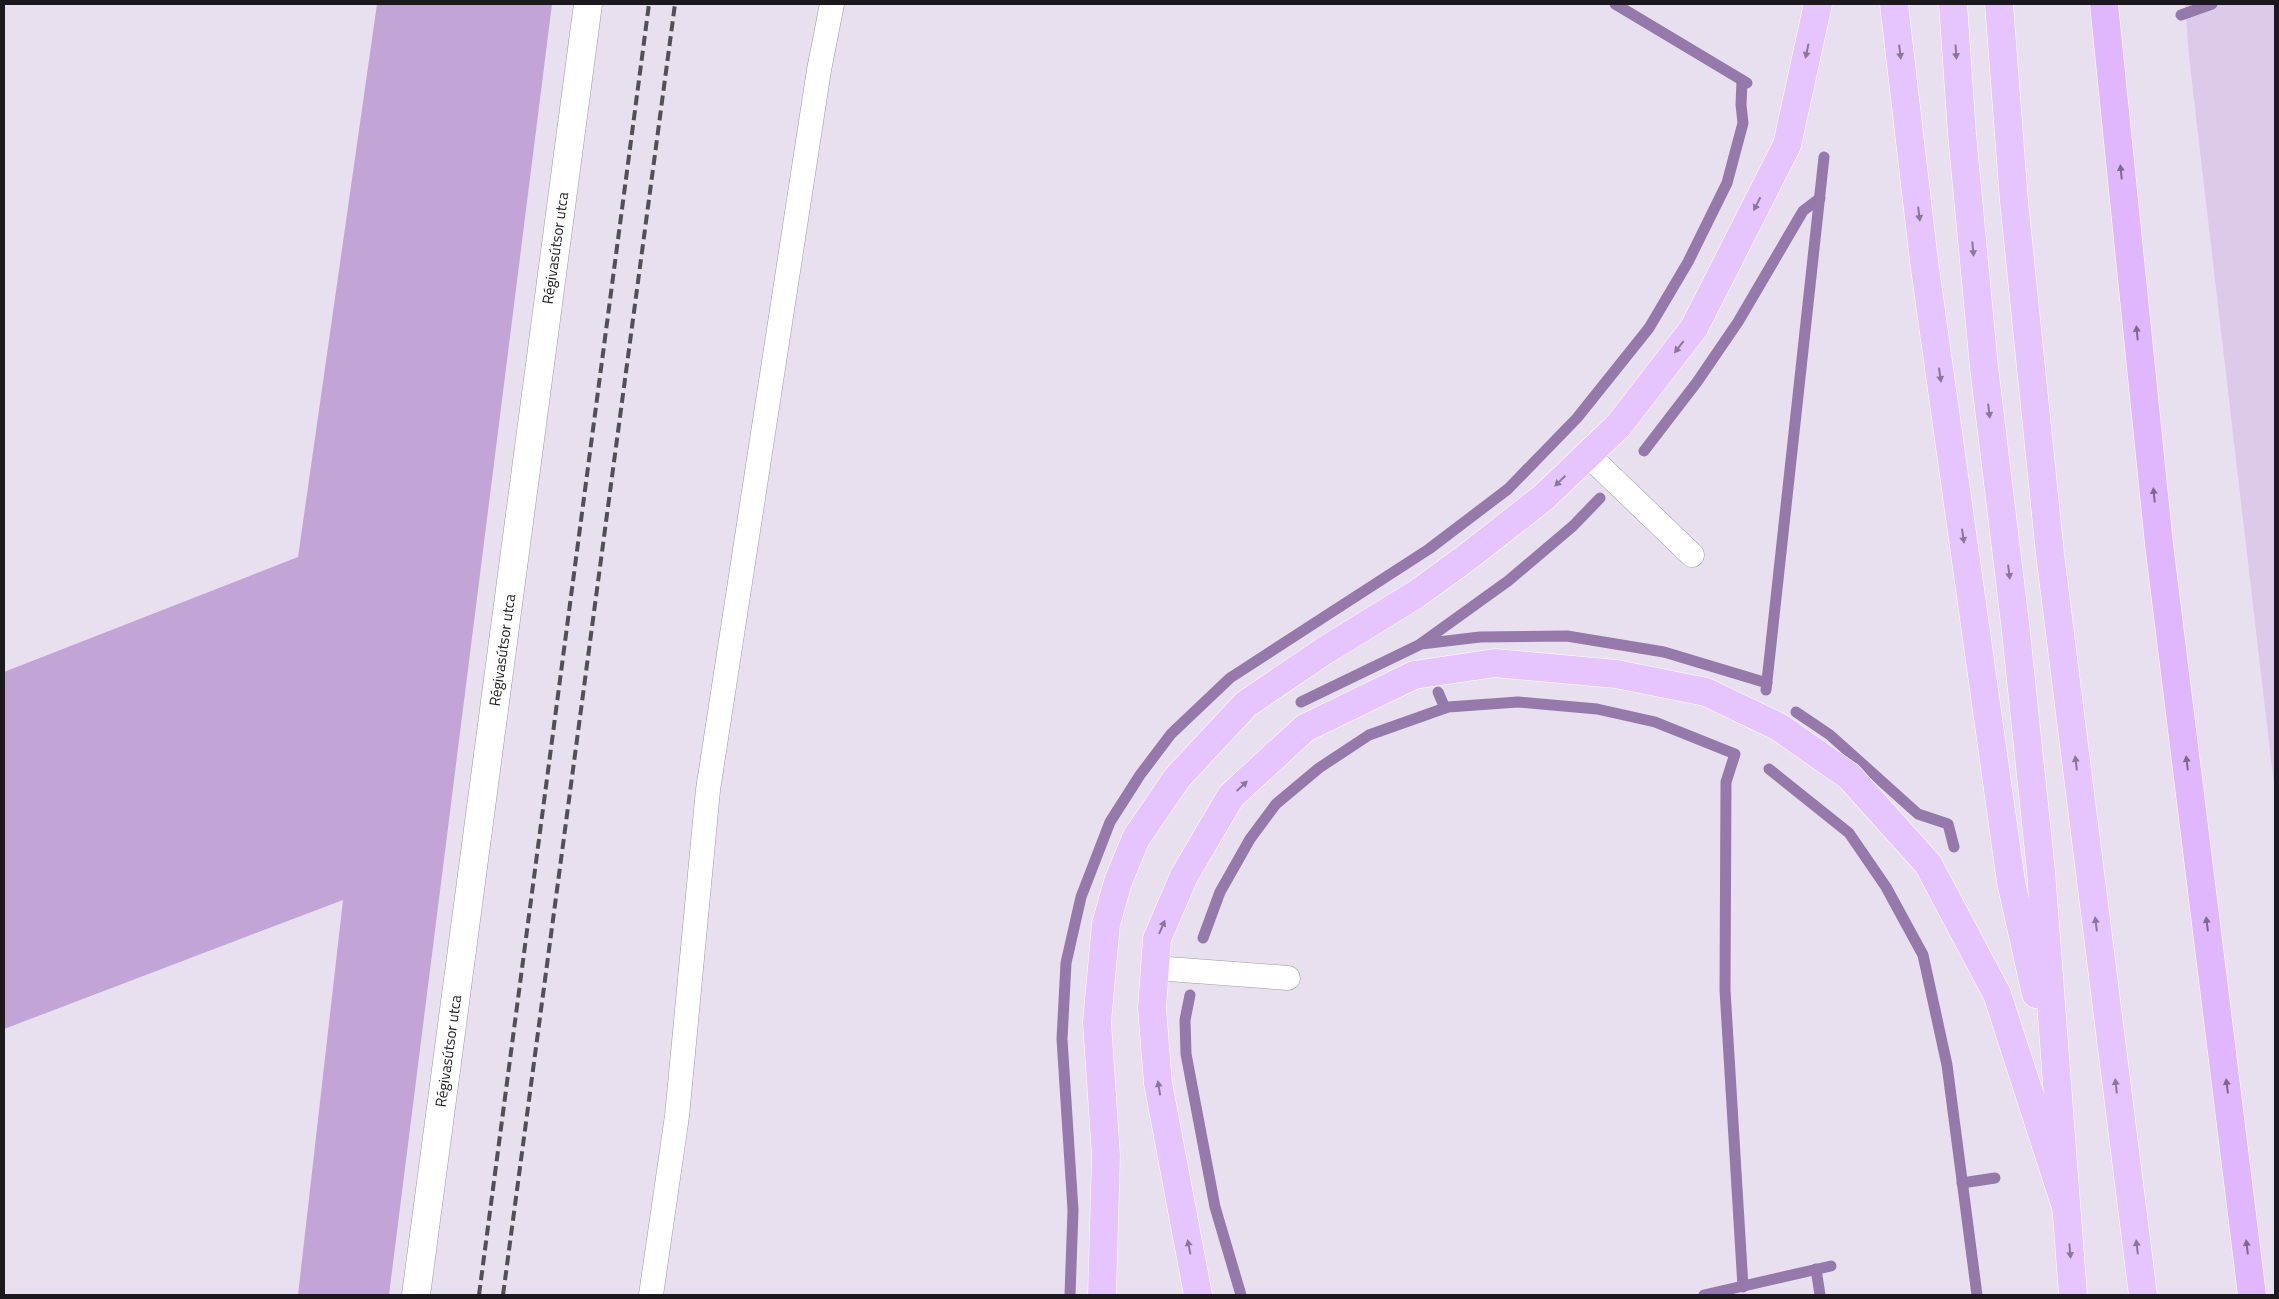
<svg xmlns="http://www.w3.org/2000/svg" width="2279" height="1299" font-family="'Titillium Web',sans-serif">
<style>
.green{fill:#ddcaeb}
.forest{fill:#c2a4d7}
.lines{fill:none;stroke-linecap:round;stroke-linejoin:round}
.stream{stroke:#9679ab;stroke-width:11}
.service-casing{stroke:#9e97a4;stroke-width:25}
.minor-casing{stroke:#9e97a4;stroke-width:29}
.trunk-casing{stroke:#fff;stroke-width:29}
.motorway-casing{stroke:#fff;stroke-width:29}
.service{stroke:#fff;stroke-width:24}
.minor{stroke:#fff;stroke-width:28}
.trunk{stroke:#e6c4fe;stroke-width:28}
.motorway{stroke:#e0b6fd;stroke-width:28}
.rail{stroke:#534f56;stroke-width:4;stroke-dasharray:10 5;stroke-linecap:butt}
.oneway{fill:#8b7799}
.oneway2{fill:#7e688e}
.labels{text-anchor:middle;dominant-baseline:central;stroke-width:5;stroke-linejoin:round;paint-order:stroke}
.street-label{font-size:15px;fill:#1c191e;stroke:#fff}
</style>
<rect width="100%" height="100%" fill="#e9e0ef"/>
<path class="green" d="M2185,4H2275V794L2189,57Z"/>
<path class="forest" d="M377,4H552L389,1295H298L343,900L4,1029V672L298,557Z"/>
<g class="lines">
<g class="stream">
<path d="M1615,4L1747,83"/>
<path d="M2181,15L2212,4"/>
<path d="M1644,451L1697,382L1738,322L1803,211L1820,198"/>
<path d="M1421,644L1480,637L1567,636L1664,652L1767,683"/>
<path d="M1766,690L1824,157"/>
<path d="M1438,692L1445,708"/>
<path d="M1301,702L1419,645L1508,581L1573,526L1600,498"/>
<path d="M1796,712L1830,735L1918,814L1948,824L1954,847"/>
<path d="M1769,769L1849,833L1886,887L1923,955L1947,1065L1977,1295"/>
<path d="M1203,938L1220,892L1250,839L1276,804L1319,768L1369,735L1448,707L1518,702L1597,709L1655,722L1735,754L1726,782L1725,990L1743,1287"/>
<path d="M1190,995L1185,1020L1186,1054L1215,1207L1241,1295"/>
<path d="M1962,1183L1995,1178"/>
<path d="M1816,1269L1820,1295"/>
<path d="M1070,1295L1073,1210L1062,1039L1066,963L1081,897L1110,822L1140,775L1171,734L1230,678L1429,549L1508,489L1577,418L1649,328L1688,262L1727,183L1743,123L1741,105L1742,81"/>
<path d="M1704,1295L1831,1266"/>
</g>
<g class="service-casing">
<g id="service">
<path d="M1588,455L1692,555"/>
<path d="M1155,968L1288,978"/>
<path d="M651,1295L677,1116L708,790L819,70L832,4"/>
</g>
</g>
<g class="minor-casing">
<path id="minor" d="M416,1295L588,4"/>
</g>
<g class="trunk-casing">
<g id="trunk">
<path d="M1894,4L1924,261L2011,882L2036,994"/>
<path d="M1953,4L1962,134L1984,367L2015,623L2041,871L2073,1295"/>
<path d="M1999,4L2014,201L2050,554L2143,1295"/>
<path d="M1102,1295L1106,1156L1097,1022L1106,924L1118,882L1136,838L1177,778L1246,704L1324,651L1415,595L1466,558L1544,497L1619,425L1694,328L1787,145L1818,4"/>
<path d="M1198,1295L1158,1083L1152,1008L1157,939L1184,876L1231,796L1305,728L1414,675L1495,663L1616,674L1706,692L1779,727L1849,776L1928,864L1997,994L2066,1207"/>
</g>
</g>
<g class="motorway-casing">
<path id="motorway" d="M2104,4L2159,544L2252,1295"/>
</g>
<use href="#service" class="service"/>
<use href="#minor" class="minor"/>
<use href="#trunk" class="trunk"/>
<use href="#motorway" class="motorway"/>
<g class="rail">
<path d="M479,1295L649,4"/>
<path d="M503,1295L675,4"/>
</g>
</g>
<defs><path id="oneway-solid" d="M-6-.8H1V-3.2L6.5 0L1 3.2V.8H-6Z" transform="scale(1.25)"/></defs>
<g class="oneway">
<use href="#oneway-solid" transform="translate(1807 51) rotate(102)"/>
<use href="#oneway-solid" transform="translate(1900 52) rotate(83)"/>
<use href="#oneway-solid" transform="translate(1956 52) rotate(86)"/>
<use href="#oneway-solid" transform="translate(1757 204) rotate(117)"/>
<use href="#oneway-solid" transform="translate(1919 214) rotate(83)"/>
<use href="#oneway-solid" transform="translate(1973 249) rotate(85)"/>
<use href="#oneway-solid" transform="translate(1679 347) rotate(128)"/>
<use href="#oneway-solid" transform="translate(1940 375) rotate(82)"/>
<use href="#oneway-solid" transform="translate(1989 411) rotate(83)"/>
<use href="#oneway-solid" transform="translate(1560 481) rotate(136)"/>
<use href="#oneway-solid" transform="translate(1963 536) rotate(82)"/>
<use href="#oneway-solid" transform="translate(2009 572) rotate(83)"/>
<use href="#oneway-solid" transform="translate(2076 763) rotate(-97)"/>
<use href="#oneway-solid" transform="translate(1242 786) rotate(-43)"/>
<use href="#oneway-solid" transform="translate(2096 924) rotate(-97)"/>
<use href="#oneway-solid" transform="translate(1162 927) rotate(-67)"/>
<use href="#oneway-solid" transform="translate(2116 1086) rotate(-97)"/>
<use href="#oneway-solid" transform="translate(1159 1088) rotate(-99)"/>
<use href="#oneway-solid" transform="translate(1189 1247) rotate(-101)"/>
<use href="#oneway-solid" transform="translate(2137 1247) rotate(-97)"/>
<use href="#oneway-solid" transform="translate(2070 1251) rotate(85)"/>
</g>
<g class="oneway2">
<use href="#oneway-solid" transform="translate(2121 172) rotate(-96)"/>
<use href="#oneway-solid" transform="translate(2137 333) rotate(-96)"/>
<use href="#oneway-solid" transform="translate(2154 495) rotate(-96)"/>
<use href="#oneway-solid" transform="translate(2187 763) rotate(-97)"/>
<use href="#oneway-solid" transform="translate(2207 924) rotate(-97)"/>
<use href="#oneway-solid" transform="translate(2227 1086) rotate(-97)"/>
<use href="#oneway-solid" transform="translate(2247 1247) rotate(-97)"/>
</g>
<g class="labels">
<g class="street-label">
<text transform="translate(555 248) rotate(-82)">Régivasútsor utca</text>
<text transform="translate(502 650) rotate(-82)">Régivasútsor utca</text>
<text transform="translate(448 1051) rotate(-82)">Régivasútsor utca</text>
</g>
</g>
<rect width="2279" height="1299" fill="none" stroke="#1c191e" stroke-width="10"/>
</svg>
